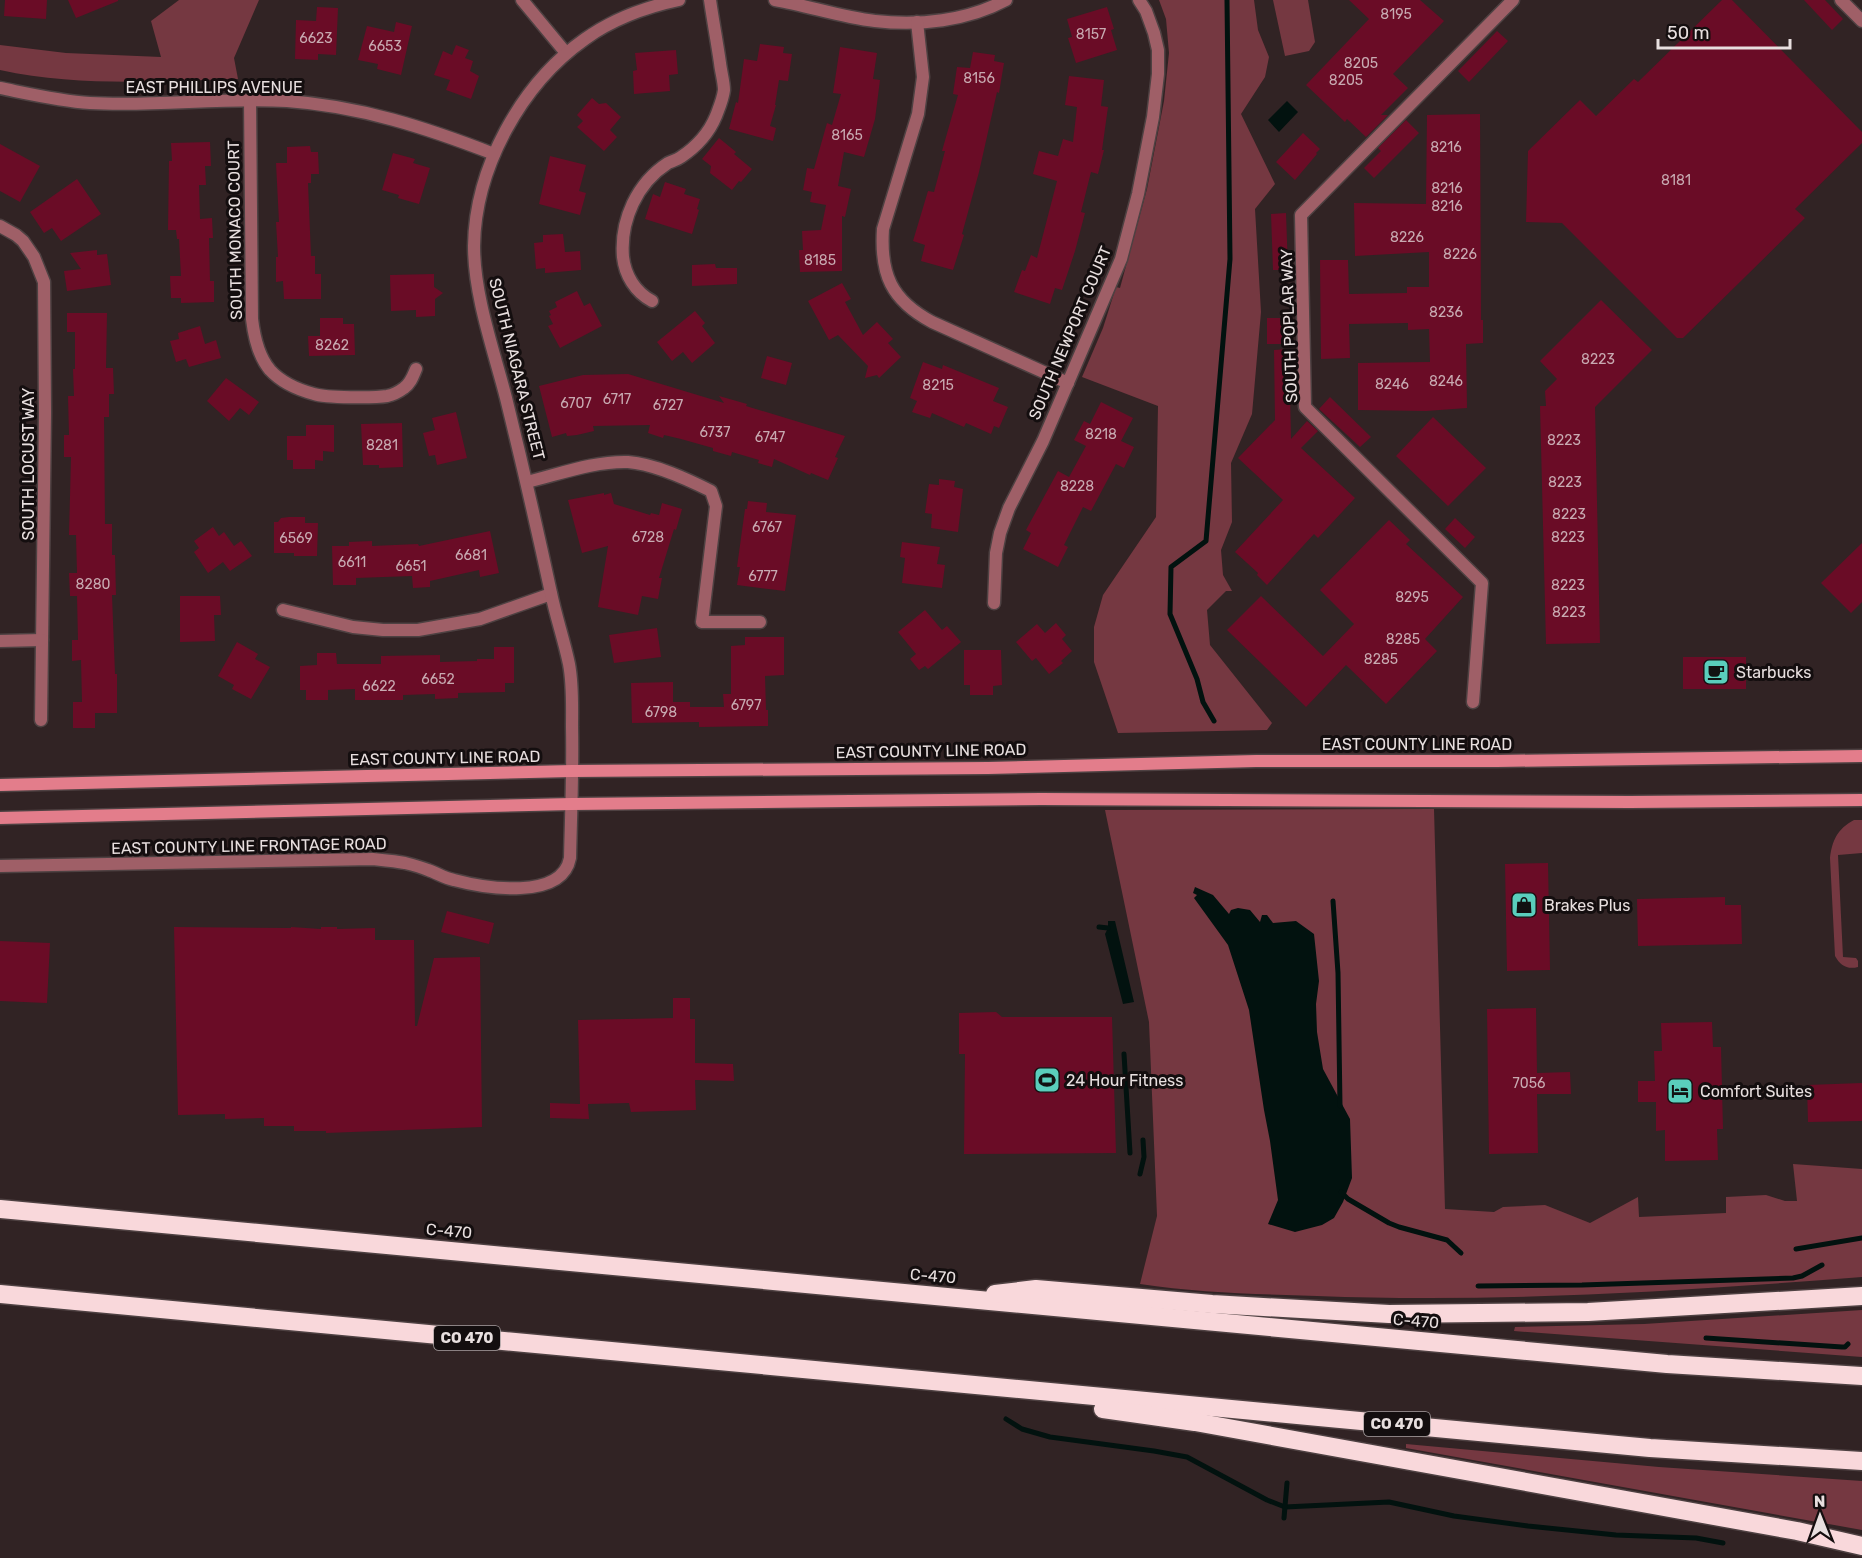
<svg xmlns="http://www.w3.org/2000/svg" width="1862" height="1558" font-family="Rubik,sans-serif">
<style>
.green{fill:#753841}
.water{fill:#02120f}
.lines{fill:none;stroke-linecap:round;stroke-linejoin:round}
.stream{stroke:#02120f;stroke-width:5}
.building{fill:#6a0c26}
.street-casing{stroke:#4e4142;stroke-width:15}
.secondary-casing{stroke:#4e4142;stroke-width:15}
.highway-casing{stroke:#4e4142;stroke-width:21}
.street{stroke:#9f5f67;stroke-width:12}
.secondary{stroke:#e37d8b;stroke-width:12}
.highway{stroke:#f9d8db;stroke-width:18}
.labels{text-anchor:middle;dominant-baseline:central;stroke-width:6;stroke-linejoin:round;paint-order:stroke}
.number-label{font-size:14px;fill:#c8aab1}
.shield{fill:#140e0f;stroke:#a8a0a1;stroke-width:1.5}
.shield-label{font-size:15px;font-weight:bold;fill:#e8dfdf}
.street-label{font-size:16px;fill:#e8dfdf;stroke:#140e0f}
.poi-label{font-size:16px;fill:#e8dfdf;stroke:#140e0f;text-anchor:start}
</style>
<rect width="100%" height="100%" fill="#312324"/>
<g class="green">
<path d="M179,0H259L234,58L238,79C158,81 78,87 0,70V45L66,53L161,57L151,21Z"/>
<path d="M1159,0H1254L1258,30L1269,57L1265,77L1241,114L1275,184L1255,209L1261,312L1252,414L1231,463L1232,522L1221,550L1223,575L1232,591H1226L1207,610L1210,645L1272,723L1267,730L1118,733L1094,662V627L1103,595L1156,517L1158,406L1082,377L1103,328L1116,287L1120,288L1147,189L1164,101L1169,53L1166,19Z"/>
<path d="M1273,0H1308L1315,42L1309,51L1285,56Z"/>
<path d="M1434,809L1445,1209L1494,1212L1503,1207L1545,1205L1590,1223L1638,1197L1639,1217L1726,1213V1197L1766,1195L1785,1201H1797L1793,1164L1862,1169V1277C1681,1291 1499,1303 1317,1296C1258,1294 1198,1293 1140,1284L1157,1216L1149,1022L1105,810Z"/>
<path d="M1854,820H1862V853L1838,855L1843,957L1856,958L1858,961V967C1847,970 1840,965 1835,956L1830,858C1832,841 1837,829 1854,820Z"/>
<path d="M1862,1310V1357L1514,1331L1515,1327L1644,1324Z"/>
<path d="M1406,1444L1659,1467L1862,1481V1530L1406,1448Z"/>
</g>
<g class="water">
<path d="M1287,101L1298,112L1279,132L1268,120Z"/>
<path d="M1195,887L1213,895L1229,914L1231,910L1238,908L1250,910L1260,922L1262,915H1267L1273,923L1296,921L1314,934L1319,981L1316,1004L1317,1032L1323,1069L1350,1119L1352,1178L1343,1202L1334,1218L1322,1225L1295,1232L1268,1224L1278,1200L1270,1141L1264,1110L1249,1010L1228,945L1194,898L1197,895L1193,893Z"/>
<path d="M1108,921H1115L1134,1002L1123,1004L1105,934L1108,928Z"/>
</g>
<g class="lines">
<g class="stream">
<path d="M1214,721L1203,702L1197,679L1170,614L1171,567L1206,541L1230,259L1227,0"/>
<path d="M1333,901L1338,973L1340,1106"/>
<path d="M1099,927L1108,928"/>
<path d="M1124,1054L1130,1153"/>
<path d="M1140,1174L1144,1157L1143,1140"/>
<path d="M1341,1192L1348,1199L1389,1223L1399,1227L1447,1240L1461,1253"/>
<path d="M1796,1249L1862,1238"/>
<path d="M1478,1286L1582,1285L1793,1278L1802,1276L1822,1265"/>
<path d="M1706,1338L1842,1347H1845L1848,1344"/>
<path d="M1006,1419L1022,1429L1050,1437L1154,1451L1187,1457L1267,1500L1285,1507L1389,1502L1454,1516L1528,1526L1616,1535L1696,1538L1723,1543"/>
<path d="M1284,1518L1287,1483"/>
</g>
</g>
<g class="building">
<path d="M5,0H47L46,19L4,16Z"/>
<path d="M68,0H118V1L76,18Z"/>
<path d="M1349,0H1420L1444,21L1393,74L1408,88L1381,115H1388L1366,137L1347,119L1345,122L1306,85L1369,19Z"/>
<path d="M1722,0H1732L1862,132V143L1795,209L1805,218L1683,338H1677L1562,223L1526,222L1528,151L1580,100L1596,116L1634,79L1638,82Z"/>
<path d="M1804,0H1825L1843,19L1832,30Z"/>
<path d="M317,7L338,8L336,55L318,54V60L295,59L296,20L316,21Z"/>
<path d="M1107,7L1114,29L1111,30L1117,50L1076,63L1068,38L1072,37L1067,19Z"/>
<path d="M396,22L412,26L401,75L377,69L378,64L358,60L367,26L394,32Z"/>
<path d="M1497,31L1508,41L1469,82L1458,71Z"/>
<path d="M760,44L784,47L783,53L792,54L788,81L779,80L775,105H776L770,126L776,128L773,141L729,129L736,102L738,103L744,59L757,61Z"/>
<path d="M456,45L469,50L465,58L473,61L470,71L479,76L471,99L446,90L450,80L434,75L443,51L452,55Z"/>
<path d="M840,47L877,53L873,79L880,80L875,119L864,157L844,152L838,186L851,189L845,217L842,216V271L800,272L799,250H803L802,231L821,230L826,205L810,202L812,192L803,190L807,168L814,169L827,123L832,125L841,94L833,93Z"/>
<path d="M676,50L678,74L669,75L670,91L634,94L633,71L637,70L635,53Z"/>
<path d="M973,52L995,55L994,61L1004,63L999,93L997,92L979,172L962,234L964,235L953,270L921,261L925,245L913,241L928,191L934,192L945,151H942L958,95L953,94L957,67L970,68Z"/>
<path d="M1069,76L1104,80L1101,106L1108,107L1102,150H1104L1098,174L1091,172L1081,212L1085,213L1075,251L1062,290L1055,288L1050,304L1014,292L1022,270L1025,271L1031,255L1037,258L1057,181L1033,174L1039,151L1058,156L1063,139L1073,142L1077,107L1065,105Z"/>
<path d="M592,98L599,104L606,103L621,117L610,130L617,137L604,151L577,127L583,121L577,115Z"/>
<path d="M1480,114L1481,320H1483V343L1466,344L1467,408L1426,411L1358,410V363L1430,362L1429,329L1408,330V323L1349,324L1350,358L1321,359L1320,260H1348L1349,294L1407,293V287H1429V252L1355,256L1354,203L1426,204L1427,115Z"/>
<path d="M1406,120L1419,133L1374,178L1364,168L1381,151L1378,148Z"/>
<path d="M1303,133L1320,149L1316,153L1317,154L1295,180L1276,162Z"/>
<path d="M719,138L736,152L734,154L752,169L741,182L739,181L732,190L710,173L711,166L702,159Z"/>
<path d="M210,142L211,166H205L206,185H199L200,219L212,218L213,238H209L210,281H214V302L181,303V298H171L170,276H181L179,239H177L176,230H168L169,161H172L171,143Z"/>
<path d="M0,144L40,166L20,202L0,191Z"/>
<path d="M310,146L311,152H318L319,174H311V183H308L311,256H315V274H321V299H284L283,281L276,282V257H278L276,222H279L276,163H287V147Z"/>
<path d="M393,153L415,159L413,163L430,168L419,204L398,198L399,195L382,190Z"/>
<path d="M550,156L586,165L579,191L586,193L580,215L539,204Z"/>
<path d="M77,179L101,214L61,241L52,228L44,233L30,212Z"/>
<path d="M665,182L686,189L684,194L700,199L697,209L699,210L692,234L645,219L653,194L660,197Z"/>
<path d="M1286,213L1288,270H1273L1271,214Z"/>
<path d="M563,234L565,252L580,251L581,270L545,273V268L536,269L534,243L543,242V235Z"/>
<path d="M97,250V255L107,254L111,285L67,291L64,271L81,269L70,253Z"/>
<path d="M715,264L716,268H737V284L692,286V265Z"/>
<path d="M434,274V287L443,293L435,299V316L416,317V310L391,311L390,275Z"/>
<path d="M842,283L851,299L845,302L863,335L877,322L893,339L888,343L901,357L879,378L877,375L865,378L868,366L838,335L829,340L808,301Z"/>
<path d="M577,291L584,306L590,303L602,326L560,348L548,326L553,324L549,316L551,315L549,311L557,307L555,302Z"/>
<path d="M1601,300L1652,350L1595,407L1600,643L1546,644L1540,406H1546L1545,391L1557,379L1540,361Z"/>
<path d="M695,311L705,323L702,326L715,343L692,363L683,352L672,361L657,342Z"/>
<path d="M67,313H107L106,368H113L114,394H109V417H104L105,524H112V555H115L116,595H112L115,674H117V713H95V728H73V702H82L81,660L72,661V640H78L77,596H70L69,573H77L76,535H69L71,457H64V435H69L68,396H74L73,369H75V332H67Z"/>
<path d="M320,318H343V324H354L355,355L309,356L308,336H320Z"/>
<path d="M1267,318H1286L1287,344H1267Z"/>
<path d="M200,326L205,344L216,340L221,358L189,367L186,359L176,362L170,341L179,339L178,333Z"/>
<path d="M1289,349L1291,439L1307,421L1318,431L1301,448L1355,498L1318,538L1314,534L1267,585L1257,575L1258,573L1235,552L1283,500L1238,458L1275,420L1274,350Z"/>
<path d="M767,356L792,363L786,385L761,378Z"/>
<path d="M923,362L942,369L943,365L999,388L993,401L1008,407L999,428L994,426L991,434L966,423L964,427L932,413L930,418L912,412L917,401L910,398Z"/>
<path d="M628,374L724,403L719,396L747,404L746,406L845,436L835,457L838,458L828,480L811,473L810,475L774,459L772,467L758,463L759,460L732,452L731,456L713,451V448L681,439L664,435L663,438L648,433L650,425L593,426L594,431L577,435L567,436L566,433L552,437L539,386L583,375Z"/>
<path d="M226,378L259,402L249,415L240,408L229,421L207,401Z"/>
<path d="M1330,397L1371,437L1360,447L1319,409Z"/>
<path d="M1101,402L1133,418L1121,441L1134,447L1124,468L1116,464L1091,511L1083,507L1064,545L1068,547L1058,567L1023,549L1031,533L1026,530L1058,471L1069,477L1086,446L1074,440L1084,421L1090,424Z"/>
<path d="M456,412L467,458L437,465L435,455L429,456L423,433L435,430L432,418Z"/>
<path d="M1433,417L1486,468L1448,506L1396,456Z"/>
<path d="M402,423L403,467L379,468V465H363L361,424Z"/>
<path d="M306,425H334V452L323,451V461L315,460V469H293V460H287V436H306Z"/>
<path d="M939,479L955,481L954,487L963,489L958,532L931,528L932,514L925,513L929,484L939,485Z"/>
<path d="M604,493V495L611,493L614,504L650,515L651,513L659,515L662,503L682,509L676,530L674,529L659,578H662L658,599L642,596L638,615L598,607L608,546L582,553L568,500Z"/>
<path d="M748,501L767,503L766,512L796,515L785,591L737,585L740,567H737L745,509H747Z"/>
<path d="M289,517H305V523H318L317,556H294V553H274V522H278L281,518Z"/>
<path d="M1455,518L1475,537L1465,548L1445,529Z"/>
<path d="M1389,520L1410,540L1406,544L1463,597L1425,639L1437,651L1386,704L1346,665L1306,707L1227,630L1261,596L1323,656L1354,624L1320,590Z"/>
<path d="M213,527L219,536L224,532L234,546L241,541L252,556L230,571L223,562L208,573L194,552L199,548L194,541Z"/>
<path d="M490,531L499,573L480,577L479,570L430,581V587L413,588L412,576L356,578V585H333L332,546H349V542L372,541V546L418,544L419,546Z"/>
<path d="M902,542L940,547L937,564L945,565L942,588L902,583L905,558L900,557Z"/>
<path d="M1862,543V602L1851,613L1821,583Z"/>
<path d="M180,596H220L221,615H214L215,641L180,642Z"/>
<path d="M925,610L942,630L947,626L961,642L928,669L925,666L919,670L910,659L916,654L898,632Z"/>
<path d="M1056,623L1066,635L1062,639L1072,651L1061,661L1063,663L1049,674L1036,658L1032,661L1016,642L1037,624L1045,633Z"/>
<path d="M657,628L661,657L614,663L609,635Z"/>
<path d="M745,637H784V675L765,676L766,710H768V726L699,727V722L632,723L631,683L673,682V702H690V707H724L723,694H731V646L745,645Z"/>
<path d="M237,642L258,654L255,659L270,667L251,699L232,689L234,685L218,676Z"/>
<path d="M494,647H514V683H505V692L458,693V698L435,699V694L403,695V700H355V689L328,690V700H306V690H300V666L317,665V653H336L337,664H381V656L440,655V662L477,661V659H494Z"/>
<path d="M964,650H1001L1002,685L993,686V695H970V685H964Z"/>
<rect x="1683" y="657" width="63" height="32"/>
<path d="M1548,863L1550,970L1507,971L1505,864Z"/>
<path d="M1725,897V905H1741L1742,944L1638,946L1637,899Z"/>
<path d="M447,911L494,923L489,944L441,932Z"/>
<path d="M174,927L291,928V927L321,929V927H337V929L375,928V940H414L415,1026H417L434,958L480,957L482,1127L326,1133V1131H294V1126H264V1118L225,1119V1114L178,1115Z"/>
<path d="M0,941L50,943L47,1003L0,1001Z"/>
<path d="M673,998H690V1019H695V1063L733,1064L734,1081L695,1080L696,1110L631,1112L629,1103L588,1104L589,1119L550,1118V1103L580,1104L578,1020L673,1018Z"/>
<path d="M1536,1008L1537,1073L1570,1072L1571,1094H1537L1538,1153L1489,1154L1487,1009Z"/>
<path d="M996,1012L1002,1017H1112L1116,1153L964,1154L965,1054H959V1013Z"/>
<path d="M1712,1022L1713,1047H1721L1723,1129H1717L1718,1160L1665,1161V1130L1656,1131V1102H1638V1081H1655L1654,1051H1662L1661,1023Z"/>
<path d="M1862,1083V1121L1808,1122L1807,1085Z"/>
</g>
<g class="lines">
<g class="street-casing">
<g id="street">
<path d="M522,0L566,53"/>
<path d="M775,0C809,6 841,17 875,21C919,26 967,21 1006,0"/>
<path d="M1841,0L1862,21"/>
<path d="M917,22L923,77L918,114L883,229C880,274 891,300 932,322L1068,383"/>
<path d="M0,88C30,94 60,101 90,103C156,107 221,97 287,101C360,106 427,128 494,154"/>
<path d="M250,100L252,319C254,336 258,356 270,370C281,382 299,390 314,394C326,398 375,398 387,396C392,395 400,391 404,388C411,383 413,376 416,369"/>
<path d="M0,226L16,235L23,241L34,257L44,282L45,413L41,720"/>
<path d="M652,301C635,292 625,275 623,257C620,220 637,183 668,163C672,161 677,160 681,157C696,147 709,133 716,116C719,108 723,99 724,90C724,82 721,72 720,63C717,42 713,21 710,0"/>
<path d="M527,482C560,474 594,461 628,462C655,464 687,479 711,491L716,506L702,622H760"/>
<path d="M994,603L996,553L1000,533L1009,508L1043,441L1121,259L1138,194L1153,117L1158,74V50L1154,33L1146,11L1139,0"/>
<path d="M283,610L353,627L383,630H418L480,619L551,594"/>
<path d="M0,641L42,640"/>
<path d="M1473,702L1482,583L1305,407L1301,215L1513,0"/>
<path d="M0,866L373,859C383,860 395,861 405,863C413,865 421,867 428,870C437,873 444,878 454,880C484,888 562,901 570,858C571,814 573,771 572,727C572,706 573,685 569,664C564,640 556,617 551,593C537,528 522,463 506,398C494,351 474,296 474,246C475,168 521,84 585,39C613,19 646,7 679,0"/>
</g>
</g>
<g class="secondary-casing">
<g id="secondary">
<path d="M0,785L572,771L988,768L1256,761H1497L1862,756"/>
<path d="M0,818L572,804L850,801L1041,799L1630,802L1862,800"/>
</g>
</g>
<g class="highway-casing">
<g id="highway">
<path d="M0,1209L1667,1364L1862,1376"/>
<path d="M0,1294L1650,1448L1862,1461"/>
<path d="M995,1294L1036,1289L1212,1304L1389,1314L1588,1312L1862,1296"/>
<path d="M1103,1409L1195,1422L1797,1531L1862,1546"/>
</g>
</g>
<use href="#street" class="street"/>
<use href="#secondary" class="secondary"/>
<use href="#highway" class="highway"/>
</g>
<defs>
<g id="cafe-square" transform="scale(1.35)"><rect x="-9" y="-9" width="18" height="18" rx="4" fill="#5acebc" stroke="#140e0f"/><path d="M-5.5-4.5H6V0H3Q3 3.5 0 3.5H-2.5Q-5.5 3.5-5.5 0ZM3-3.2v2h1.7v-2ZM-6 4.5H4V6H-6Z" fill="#111"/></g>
<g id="shop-square" transform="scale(1.35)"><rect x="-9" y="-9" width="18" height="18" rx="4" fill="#5acebc" stroke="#140e0f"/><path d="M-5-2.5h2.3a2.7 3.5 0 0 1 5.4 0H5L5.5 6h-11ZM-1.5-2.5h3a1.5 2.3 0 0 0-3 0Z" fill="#111"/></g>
<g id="stadium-square" transform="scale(1.35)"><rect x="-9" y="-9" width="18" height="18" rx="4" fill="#5acebc" stroke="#140e0f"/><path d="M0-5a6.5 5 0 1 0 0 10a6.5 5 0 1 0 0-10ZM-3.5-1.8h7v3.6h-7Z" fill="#111"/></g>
<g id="hotel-square" transform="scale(1.35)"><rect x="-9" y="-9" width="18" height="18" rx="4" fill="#5acebc" stroke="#140e0f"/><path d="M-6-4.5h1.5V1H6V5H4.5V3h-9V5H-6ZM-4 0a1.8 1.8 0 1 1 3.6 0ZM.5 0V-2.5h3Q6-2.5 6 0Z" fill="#111"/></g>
</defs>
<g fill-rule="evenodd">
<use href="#cafe-square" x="1716" y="672"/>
<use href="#shop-square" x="1524" y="905"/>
<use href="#stadium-square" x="1047" y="1080"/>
<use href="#hotel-square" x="1680" y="1091"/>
</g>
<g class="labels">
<g class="number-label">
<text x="1396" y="14">8195</text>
<text x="1091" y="34">8157</text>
<text x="316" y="38">6623</text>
<text x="385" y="46">6653</text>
<text x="1361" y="63">8205</text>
<text x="979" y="78">8156</text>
<text x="1346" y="80">8205</text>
<text x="847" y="135">8165</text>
<text x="1446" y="147">8216</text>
<text x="1676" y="180">8181</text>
<text x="1447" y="188">8216</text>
<text x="1447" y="206">8216</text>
<text x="1407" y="237">8226</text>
<text x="1460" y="254">8226</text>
<text x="820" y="260">8185</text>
<text x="1446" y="312">8236</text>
<text x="332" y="345">8262</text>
<text x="1598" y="359">8223</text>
<text x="1446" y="381">8246</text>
<text x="1392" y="384">8246</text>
<text x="938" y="385">8215</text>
<text x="617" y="399">6717</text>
<text x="576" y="403">6707</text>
<text x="668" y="405">6727</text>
<text x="715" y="432">6737</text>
<text x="1101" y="434">8218</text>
<text x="770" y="437">6747</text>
<text x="1564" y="440">8223</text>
<text x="382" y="445">8281</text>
<text x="1565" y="482">8223</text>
<text x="1077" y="486">8228</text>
<text x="1569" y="514">8223</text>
<text x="767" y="527">6767</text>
<text x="648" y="537">6728</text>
<text x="1568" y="537">8223</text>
<text x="296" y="538">6569</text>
<text x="471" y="555">6681</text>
<text x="352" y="562">6611</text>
<text x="411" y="566">6651</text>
<text x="763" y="576">6777</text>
<text x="93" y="584">8280</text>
<text x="1568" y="585">8223</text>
<text x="1412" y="597">8295</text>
<text x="1569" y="612">8223</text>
<text x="1403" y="639">8285</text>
<text x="1381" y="659">8285</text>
<text x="438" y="679">6652</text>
<text x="379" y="686">6622</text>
<text x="746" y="705">6797</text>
<text x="661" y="712">6798</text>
<text x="1529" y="1083">7056</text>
</g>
<g class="shield">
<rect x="434" y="1326" width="66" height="24" rx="4.5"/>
<rect x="1364" y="1412" width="66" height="24" rx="4.5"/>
</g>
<g class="shield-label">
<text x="467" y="1338">CO 470</text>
<text x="1397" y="1424">CO 470</text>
</g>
<g class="street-label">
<text x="214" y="87">EAST PHILLIPS AVENUE</text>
<text transform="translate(235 230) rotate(-91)">SOUTH MONACO COURT</text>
<text transform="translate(1289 326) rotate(-92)">SOUTH POPLAR WAY</text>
<text transform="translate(1070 333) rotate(-67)">SOUTH NEWPORT COURT</text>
<text transform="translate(517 369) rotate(76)">SOUTH NIAGARA STREET</text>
<text transform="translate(28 464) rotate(-90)">SOUTH LOCUST WAY</text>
<text x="1417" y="744">EAST COUNTY LINE ROAD</text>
<text transform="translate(931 751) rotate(-1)">EAST COUNTY LINE ROAD</text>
<text transform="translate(445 758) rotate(-1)">EAST COUNTY LINE ROAD</text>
<text transform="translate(249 846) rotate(-1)">EAST COUNTY LINE FRONTAGE ROAD</text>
<text transform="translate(449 1231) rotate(5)">C-470</text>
<text transform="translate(933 1276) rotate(5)">C-470</text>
<text transform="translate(1416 1321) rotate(5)">C-470</text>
</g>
<g class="poi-label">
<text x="1736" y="672">Starbucks</text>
<text x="1544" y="905">Brakes Plus</text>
<text x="1066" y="1080">24 Hour Fitness</text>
<text x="1700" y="1091">Comfort Suites</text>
</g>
</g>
<g transform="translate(1820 1516) rotate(359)" stroke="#140e0f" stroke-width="4.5" paint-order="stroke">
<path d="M0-4.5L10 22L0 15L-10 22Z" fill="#e8dfdf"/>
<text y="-9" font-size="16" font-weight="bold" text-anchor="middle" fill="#e8dfdf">N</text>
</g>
<path d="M1658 39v9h132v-9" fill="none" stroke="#e8dfdf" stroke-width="3"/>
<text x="1667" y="39" font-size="18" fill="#e8dfdf" stroke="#140e0f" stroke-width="4.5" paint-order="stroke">50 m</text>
</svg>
